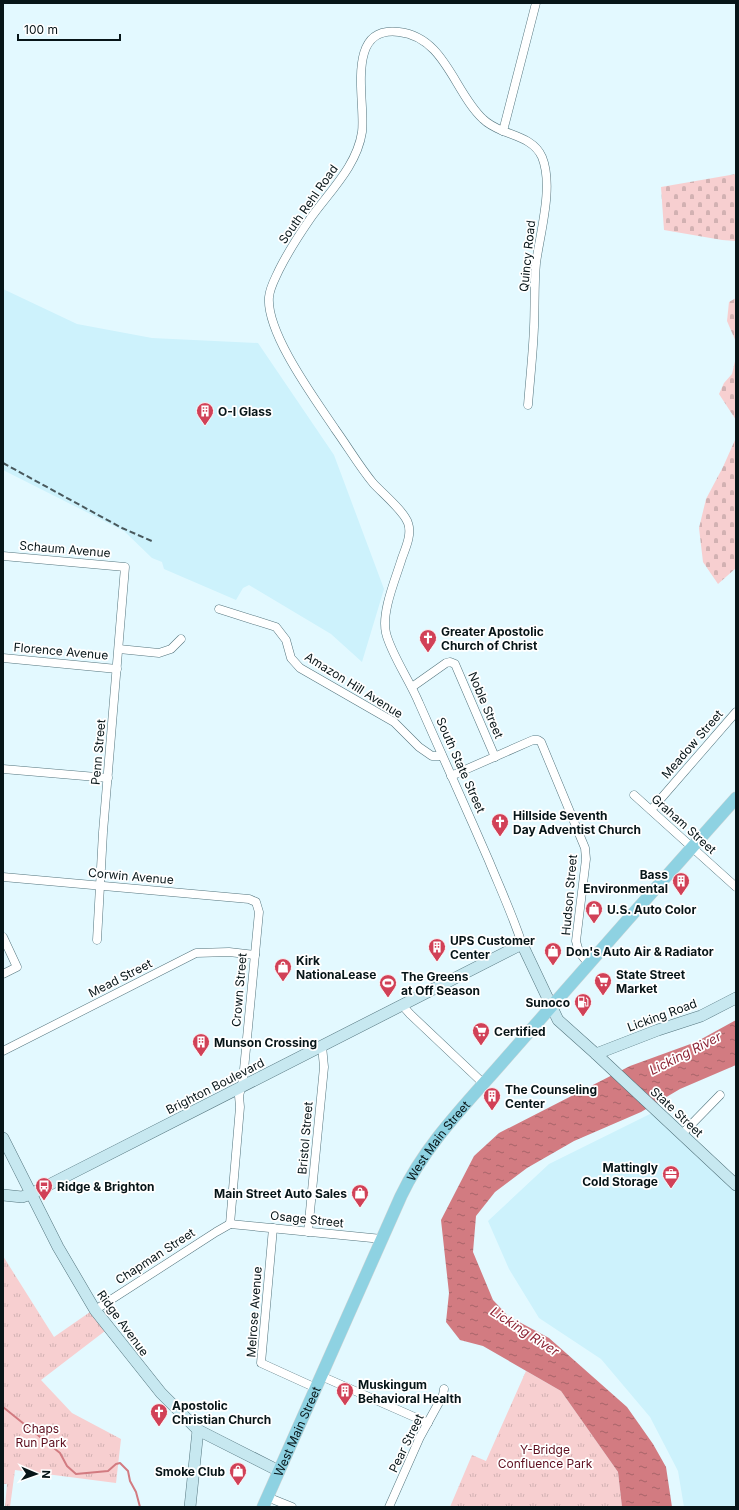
<svg xmlns="http://www.w3.org/2000/svg" width="739" height="1510" font-family="Inter,sans-serif">
<style>
.built{fill:#cdf2fc}
.cemetery{fill:url(#cemetery-stones)}
.park{fill:url(#park-tufts)}
.water{fill:url(#water-ripples)}
.lines{fill:none;stroke-linecap:round;stroke-linejoin:round}
.stream{stroke:#d27b81;stroke-width:2}
.street-casing{stroke:#54757e;stroke-width:9}
.secondary-casing{stroke:#54757e;stroke-width:12}
.primary-casing{stroke:#d2d5d5;stroke-width:13}
.street{stroke:#fff;stroke-width:8}
.secondary{stroke:#c7e8f0;stroke-width:11}
.primary{stroke:#8ed2e2;stroke-width:12}
.rail{stroke:#49595d;stroke-width:2;stroke-dasharray:6 3;stroke-linecap:butt}
.labels{text-anchor:middle;dominant-baseline:central;stroke-width:3.5;stroke-linejoin:round;paint-order:stroke}
.street-label{font-size:12px;fill:#071518;stroke:#fff}
.poi-label{font-size:12px;font-weight:bold;fill:#071518;stroke:#fff;text-anchor:start}
.park-label{font-size:12px;fill:#5d0e1e;stroke:#fff}
.water-label{font-size:13px;font-style:italic;fill:#8d2536;stroke:#fff}
</style>
<defs>
<pattern id="cemetery-stones" width="16" height="16" patternUnits="userSpaceOnUse"><rect width="16" height="16" fill="#f7cfd0"/><path d="M2 7V4a2 2 0 0 1 4 0v3zM10 15v-3a2 2 0 0 1 4 0v3z" fill="#d2b1b2"/></pattern>
<pattern id="park-tufts" width="24" height="20" patternUnits="userSpaceOnUse"><rect width="24" height="20" fill="#f7cfd0"/><path d="M3 7l-1-3M5 7V3M7 7l1-3M15 17l-1-3M17 17v-4M19 17l1-3" fill="none" stroke="#d2b1b2"/></pattern>
<pattern id="water-ripples" width="26" height="14" patternUnits="userSpaceOnUse"><rect width="26" height="14" fill="#d27b81"/><path d="M2 4q2-2 4 0t4 0M15 11q2-2 4 0t4 0" fill="none" stroke="#a86469"/></pattern>
</defs>
<rect width="100%" height="100%" fill="#e3f9ff"/>
<g class="built">
<path d="M3,289L77,324L152,338L258,343L334,455L384,589L362,662L331,634L249,585L243,588L236,600L164,569L162,562L152,558L124,531L3,470Z"/>
<path d="M652,1113L736,1191V1503L733,1507H684L678,1471L650,1417L601,1359L539,1318L509,1269L488,1221L549,1164Z"/>
</g>
<g class="cemetery">
<path d="M736,174V241L722,240L664,230L661,187Z"/>
<path d="M736,298V342L727,321L729,302Z"/>
<path d="M736,357V420L719,394L724,383L732,374Z"/>
<path d="M736,434V568L718,584L703,562L699,528L706,499L723,467L735,440Z"/>
</g>
<g class="park">
<path d="M3,1256L54,1337L90,1312L105,1331L41,1380L72,1413L121,1439L116,1483L15,1470L10,1507H5L7,1484H3Z"/>
<path d="M526,1371L561,1391L618,1472L622,1507H450L472,1455L486,1461Z"/>
</g>
<path class="water" d="M736,1020V1065L680,1089L641,1112L574,1141L527,1168L495,1192L476,1216L473,1252L493,1300L508,1316L549,1338L627,1407L653,1444L666,1467L672,1507H622L618,1472L561,1391L483,1346L460,1340L446,1322L449,1293L441,1220L474,1156L499,1133L630,1066L696,1042Z"/>
<g class="lines">
<path class="stream" d="M3,1407L60,1453L67,1466L76,1474L108,1471L116,1464L120,1463L128,1471L130,1481L136,1492L140,1507"/>
<g class="street-casing">
<g id="street">
<path d="M503,131C518,137 535,141 542,157C554,186 540,233 536,263C534,284 535,305 534,327C533,353 530,379 528,405"/>
<path d="M3,556L125,567L103,832L97,940"/>
<path d="M219,609L276,627L286,640L291,658L300,668L394,722L419,747L432,756H442"/>
<path d="M119,649L159,653L171,649L181,639"/>
<path d="M3,658L117,669"/>
<path d="M412,687L446,663L450,662L455,664L495,757"/>
<path d="M3,769L108,778"/>
<path d="M451,776L533,740H538L541,742L585,848L586,859L576,941C578,951 581,956 589,963"/>
<path d="M634,795L736,887"/>
<path d="M651,810L736,712"/>
<path d="M3,877L249,899L256,902L259,912L243,1080L239,1096L240,1107L230,1224"/>
<path d="M3,937L17,967L3,974"/>
<path d="M522,944C513,916 500,888 489,861C466,808 442,755 419,703C410,681 391,654 386,633C381,612 396,578 402,558C406,547 412,534 408,523C404,511 382,493 373,483C359,466 348,447 335,429C315,399 266,333 269,297C270,287 275,279 279,270C288,252 299,235 310,219C329,192 357,166 362,132C366,102 344,25 399,32C445,37 454,92 483,119C489,125 496,128 503,131L536,3"/>
<path d="M402,1005L410,1014L484,1084"/>
<path d="M3,1051L196,953L229,952L255,955"/>
<path d="M682,1134L720,1095"/>
<path d="M230,1224L382,1239"/>
<path d="M273,1228L261,1363L316,1388"/>
<path d="M308,1232L324,1067L322,1046"/>
<path d="M95,1310L216,1232L230,1224"/>
<path d="M321,1376L428,1423"/>
<path d="M267,1497L292,1507"/>
<path d="M389,1507L420,1437L443,1395L444,1389"/>
</g>
</g>
<g class="secondary-casing">
<g id="secondary">
<path d="M596,1054L658,1030L701,1016L736,998"/>
<path d="M3,1138L58,1247L95,1310L161,1393L198,1430L279,1471"/>
<path d="M3,1195L22,1197L31,1194L522,944L558,1020L596,1054L736,1185"/>
<path d="M190,1507L198,1430"/>
</g>
</g>
<g class="primary-casing">
<g id="primary">
<path id="s1" d="M263,1507L401,1196C426,1143 469,1101 507,1057C583,970 659,884 736,798"/>
</g>
</g>
<use href="#street" class="street"/>
<use href="#secondary" class="secondary"/>
<use href="#primary" class="primary"/>
<path class="rail" d="M3,463L122,528L154,542"/>
</g>
<defs>
<g id="building-pin" transform="scale(0.9)"><path d="M0 17L-7.5 6A9.5 9.5 0 1 1 7.5 6Z" fill="#d14157" stroke="#fff"/><path d="M-4-6H4V6H1V3H-1V6H-4ZM-2.5-4.3h1.7v1.8h-1.7ZM.8-4.3h1.7v1.8H.8ZM-2.5-1h1.7V.8h-1.7ZM.8-1h1.7V.8H.8Z" fill="#fff"/></g>
<g id="church-pin" transform="scale(0.9)"><path d="M0 17L-7.5 6A9.5 9.5 0 1 1 7.5 6Z" fill="#d14157" stroke="#fff"/><path d="M-1.2-6h2.4v3.5h3.3v2.4h-3.3V6h-2.4V-.1h-3.3v-2.4h3.3Z" fill="#fff"/></g>
<g id="shop-pin" transform="scale(0.9)"><path d="M0 17L-7.5 6A9.5 9.5 0 1 1 7.5 6Z" fill="#d14157" stroke="#fff"/><path d="M-5-2.5h2.3a2.7 3.5 0 0 1 5.4 0H5L5.5 6h-11ZM-1.5-2.5h3a1.5 2.3 0 0 0-3 0Z" fill="#fff"/></g>
<g id="supermarket-pin" transform="scale(0.9)"><path d="M0 17L-7.5 6A9.5 9.5 0 1 1 7.5 6Z" fill="#d14157" stroke="#fff"/><path d="M-6-5.5h2.5l.6 2H6L4.5 2H-2.5L-4.4-4H-6ZM-1.5 3.2a1.3 1.3 0 1 0 .1 0ZM3 3.2a1.3 1.3 0 1 0 .1 0Z" fill="#fff"/></g>
<g id="stadium-pin" transform="scale(0.9)"><path d="M0 17L-7.5 6A9.5 9.5 0 1 1 7.5 6Z" fill="#d14157" stroke="#fff"/><path d="M0-5a6.5 5 0 1 0 0 10a6.5 5 0 1 0 0-10ZM-3.5-1.8h7v3.6h-7Z" fill="#fff"/></g>
<g id="fuel-pin" transform="scale(0.9)"><path d="M0 17L-7.5 6A9.5 9.5 0 1 1 7.5 6Z" fill="#d14157" stroke="#fff"/><path d="M-5.5-6h7V0h2V4h1.3V-2.5L3-4.5l.8-.8L6-3V5H2.5V1h-1V6h-7ZM-4.2-4.7v3.2H.2V-4.7Z" fill="#fff"/></g>
<g id="office-pin" transform="scale(0.9)"><path d="M0 17L-7.5 6A9.5 9.5 0 1 1 7.5 6Z" fill="#d14157" stroke="#fff"/><path d="M-6-3h4V-5.5h4V-3h4V5H-6ZM-1-4.5V-3h2v-1.5ZM-6 0V1H6V0Z" fill="#fff"/></g>
<g id="bus-pin" transform="scale(0.9)"><path d="M0 17L-7.5 6A9.5 9.5 0 1 1 7.5 6Z" fill="#d14157" stroke="#fff"/><path d="M-5-6H5V4H4V6H2V4H-2V6H-4V4H-5ZM-3.5-4V0h7V-4ZM-3.5 1.2v1.5H-2V1.2ZM2 1.2v1.5H3.5V1.2Z" fill="#fff"/></g>
</defs>
<g fill-rule="evenodd">
<use href="#building-pin" x="205" y="411"/>
<use href="#church-pin" x="428" y="638"/>
<use href="#church-pin" x="500" y="822"/>
<use href="#building-pin" x="681" y="881"/>
<use href="#shop-pin" x="594" y="909"/>
<use href="#building-pin" x="437" y="947"/>
<use href="#shop-pin" x="553" y="951"/>
<use href="#shop-pin" x="283" y="967"/>
<use href="#supermarket-pin" x="603" y="981"/>
<use href="#stadium-pin" x="388" y="983"/>
<use href="#fuel-pin" x="583" y="1002"/>
<use href="#supermarket-pin" x="481" y="1031"/>
<use href="#building-pin" x="201" y="1042"/>
<use href="#building-pin" x="492" y="1096"/>
<use href="#office-pin" x="671" y="1174"/>
<use href="#bus-pin" x="44" y="1186"/>
<use href="#shop-pin" x="360" y="1193"/>
<use href="#building-pin" x="345" y="1391"/>
<use href="#church-pin" x="159" y="1412"/>
<use href="#shop-pin" x="238" y="1471"/>
</g>
<g class="labels">
<g class="street-label">
<text transform="translate(308 204) rotate(-55)">South Rehl Road</text>
<text transform="translate(527 256) rotate(-84)">Quincy Road</text>
<text transform="translate(65 549) rotate(5)">Schaum Avenue</text>
<text transform="translate(61 651) rotate(5)">Florence Avenue</text>
<text transform="translate(354 685) rotate(32)">Amazon Hill Avenue</text>
<text transform="translate(486 705) rotate(67)">Noble Street</text>
<text transform="translate(692 744) rotate(-49)">Meadow Street</text>
<text transform="translate(98 752) rotate(-85)">Penn Street</text>
<text transform="translate(461 765) rotate(66)">South State Street</text>
<text transform="translate(684 824) rotate(42)">Graham Street</text>
<text transform="translate(131 876) rotate(5)">Corwin Avenue</text>
<text transform="translate(569 895) rotate(-85)">Hudson Street</text>
<text transform="translate(120 978) rotate(-27)">Mead Street</text>
<text transform="translate(239 990) rotate(-85)">Crown Street</text>
<text transform="translate(662 1015) rotate(-20)">Licking Road</text>
<text transform="translate(215 1086) rotate(-27)">Brighton Boulevard</text>
<text transform="translate(677 1112) rotate(43)">State Street</text>
<text transform="translate(305 1138) rotate(-85)">Bristol Street</text>
<text stroke="none"><textPath href="#s1" startOffset="407">West Main Street</textPath></text>
<text transform="translate(307 1219) rotate(6)">Osage Street</text>
<text transform="translate(155 1256) rotate(-33)">Chapman Street</text>
<text transform="translate(254 1312) rotate(-86)">Melrose Avenue</text>
<text transform="translate(123 1323) rotate(54)">Ridge Avenue</text>
<text stroke="none"><textPath href="#s1" startOffset="83">West Main Street</textPath></text>
<text transform="translate(406 1443) rotate(-64)">Pear Street</text>
</g>
<g class="poi-label">
<text x="218" y="411">O-I Glass</text>
<text x="441" y="631">Greater Apostolic<tspan x="441" dy="14">Church of Christ</tspan></text>
<text x="513" y="815">Hillside Seventh<tspan x="513" dy="14">Day Adventist Church</tspan></text>
<text x="668" y="874" text-anchor="end">Bass<tspan x="668" dy="14">Environmental</tspan></text>
<text x="607" y="909">U.S. Auto Color</text>
<text x="450" y="940">UPS Customer<tspan x="450" dy="14">Center</tspan></text>
<text x="566" y="951">Don's Auto Air &amp; Radiator</text>
<text x="296" y="960">Kirk<tspan x="296" dy="14">NationaLease</tspan></text>
<text x="616" y="974">State Street<tspan x="616" dy="14">Market</tspan></text>
<text x="401" y="976">The Greens<tspan x="401" dy="14">at Off Season</tspan></text>
<text x="570" y="1002" text-anchor="end">Sunoco</text>
<text x="494" y="1031">Certified</text>
<text x="214" y="1042">Munson Crossing</text>
<text x="505" y="1089">The Counseling<tspan x="505" dy="14">Center</tspan></text>
<text x="658" y="1167" text-anchor="end">Mattingly<tspan x="658" dy="14">Cold Storage</tspan></text>
<text x="57" y="1186">Ridge &amp; Brighton</text>
<text x="347" y="1193" text-anchor="end">Main Street Auto Sales</text>
<text x="358" y="1384">Muskingum<tspan x="358" dy="14">Behavioral Health</tspan></text>
<text x="172" y="1405">Apostolic<tspan x="172" dy="14">Christian Church</tspan></text>
<text x="225" y="1471" text-anchor="end">Smoke Club</text>
</g>
<g class="park-label">
<text x="41" y="1428">Chaps<tspan x="41" dy="14">Run Park</tspan></text>
<text x="545" y="1449">Y-Bridge<tspan x="545" dy="14">Confluence Park</tspan></text>
</g>
<g class="water-label">
<text transform="translate(685 1053) rotate(-27)">Licking River</text>
<text transform="translate(525 1331) rotate(33)">Licking River</text>
</g>
</g>
<rect width="739" height="1510" fill="none" stroke="#071518" stroke-width="8"/>
<g transform="translate(36 1474) rotate(92)" stroke="#ffffff" stroke-width="3" paint-order="stroke">
<path d="M0-3L7 15L0 10L-7 15Z" fill="#071518"/>
<text y="-6" font-size="11" font-weight="bold" text-anchor="middle" fill="#071518">N</text>
</g>
<path d="M18 34v6h102v-6" fill="none" stroke="#071518" stroke-width="2"/>
<text x="24" y="34" font-size="12" fill="#071518" stroke="#ffffff" stroke-width="3" paint-order="stroke">100 m</text>
</svg>
